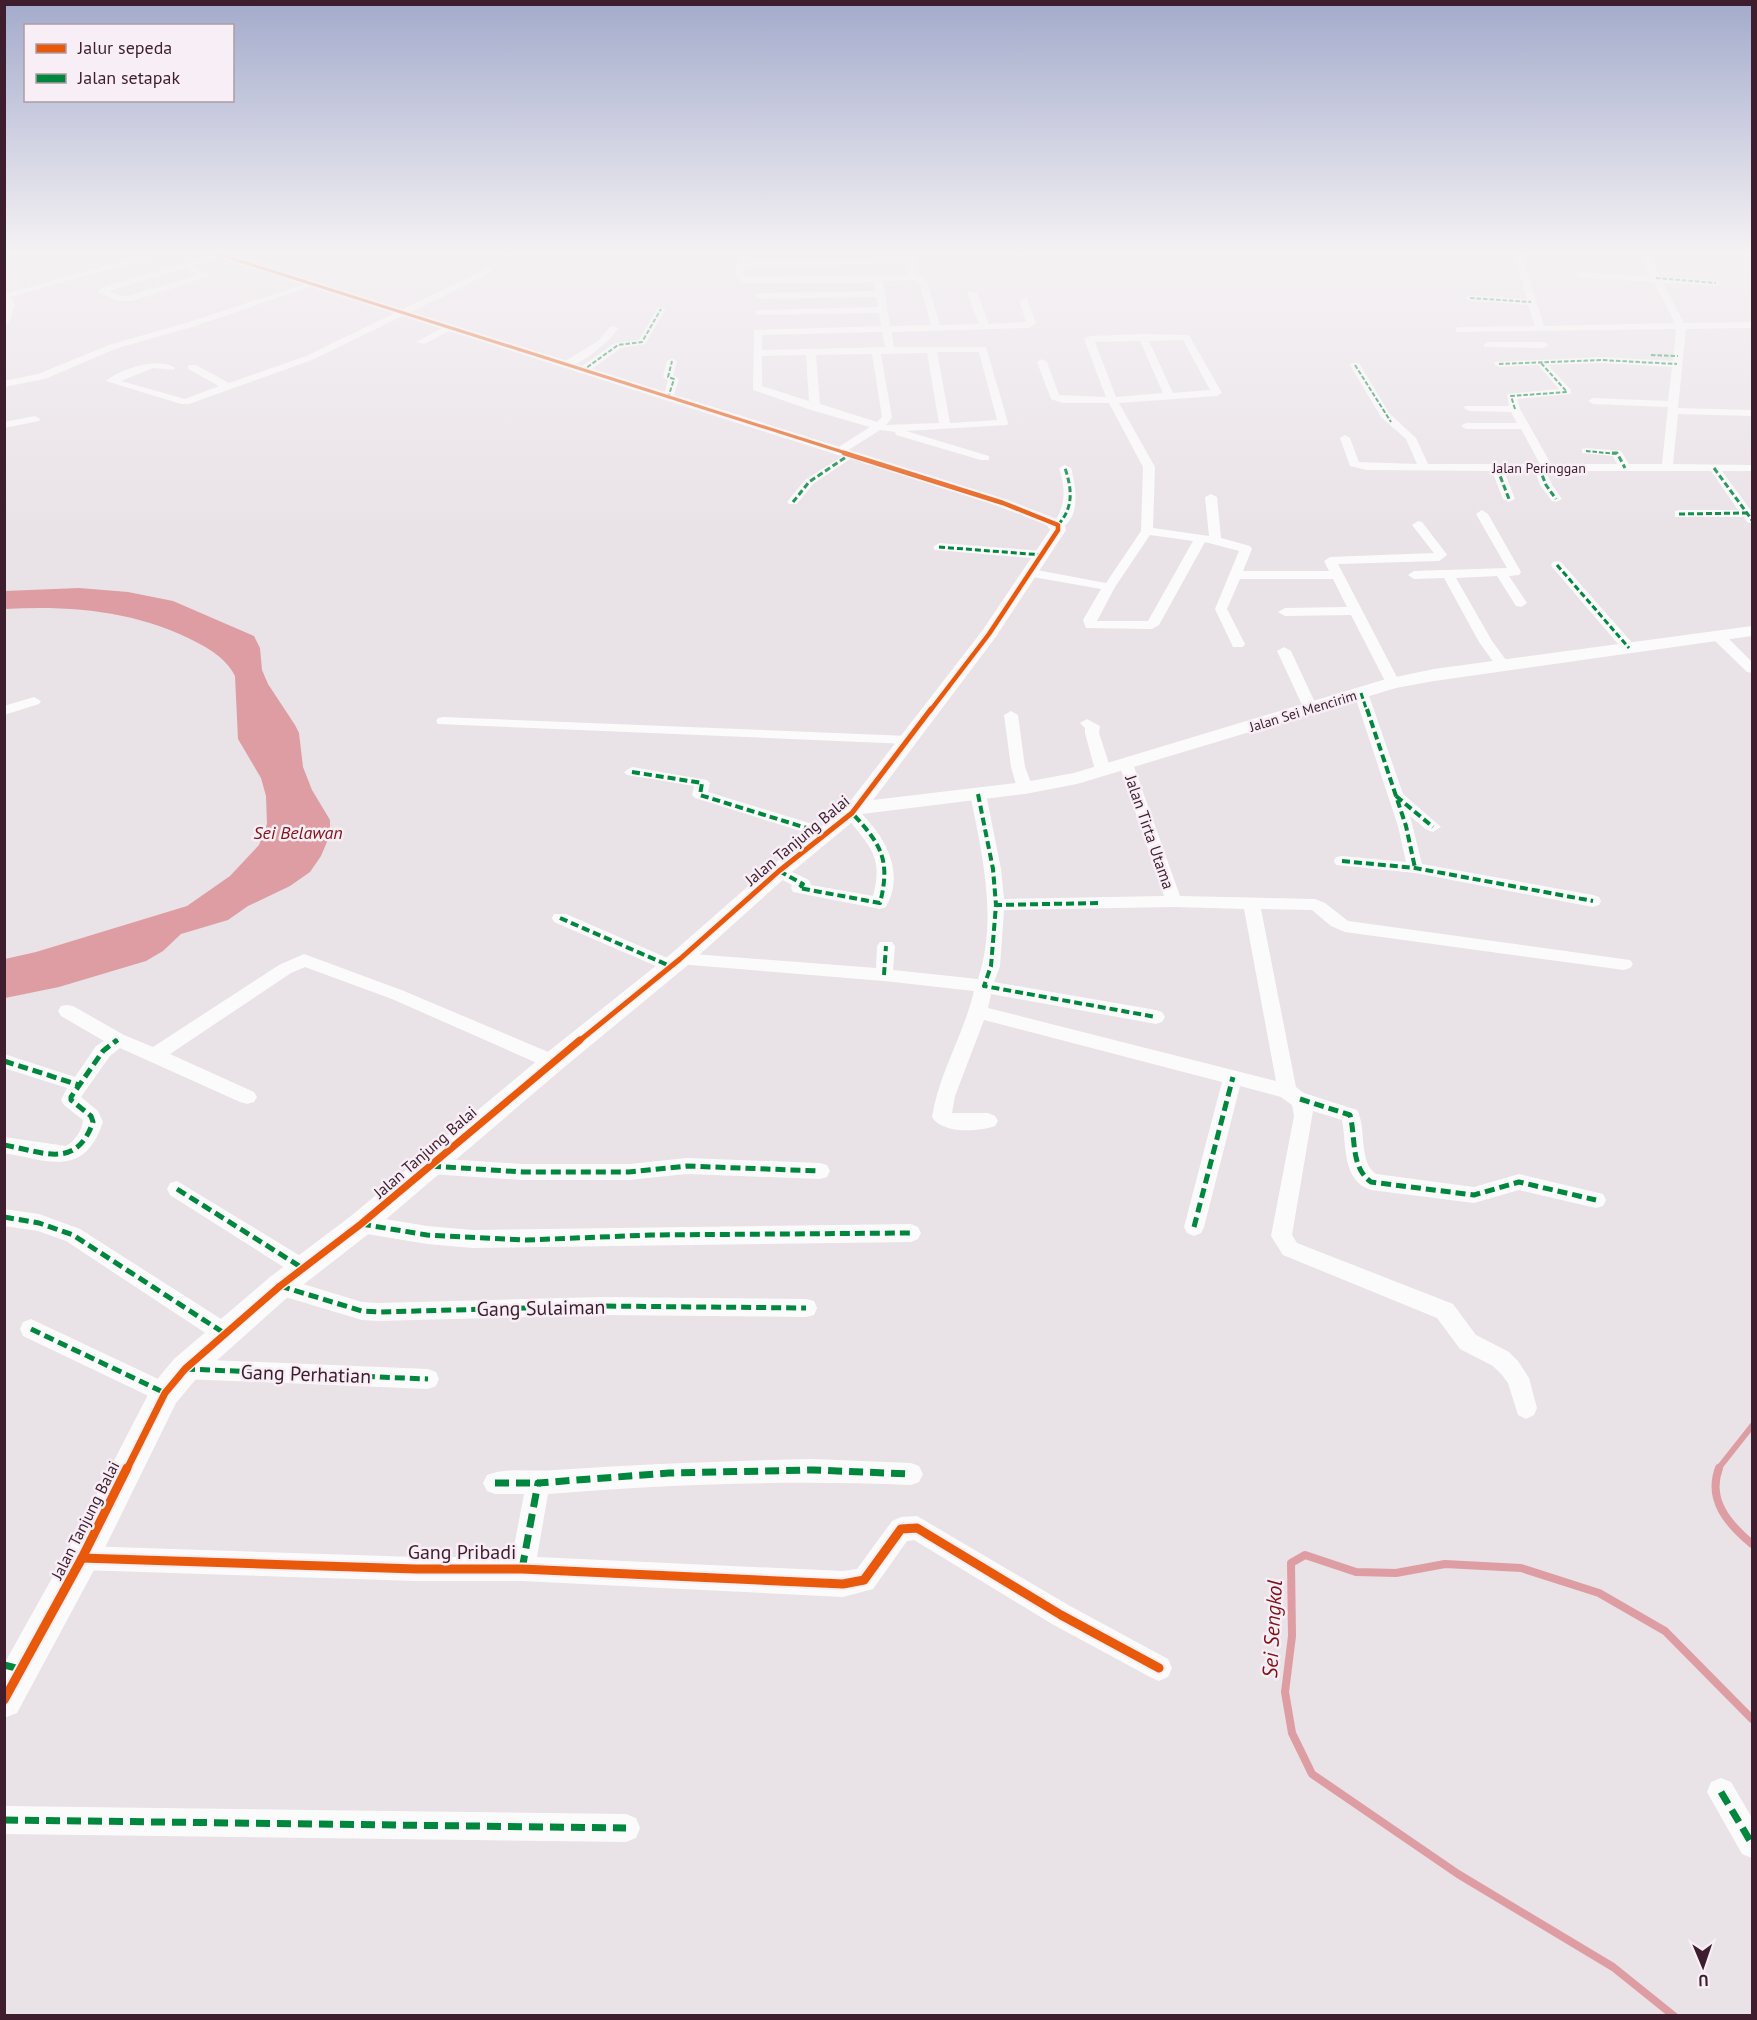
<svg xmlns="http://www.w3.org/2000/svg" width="1757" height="2020" font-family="'PT Sans',sans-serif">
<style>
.water{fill:#dd9da3}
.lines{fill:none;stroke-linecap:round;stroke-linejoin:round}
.stream-far1{stroke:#dd9da3;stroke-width:6}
.stream{stroke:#dd9da3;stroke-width:8}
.minor{fill:#fcfbfb;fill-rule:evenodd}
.tertiary{fill:#fcfbfb;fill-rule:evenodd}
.quiet-far4{stroke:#00873e;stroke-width:2;stroke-dasharray:4.5 2;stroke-linecap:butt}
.quiet-far3{stroke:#00873e;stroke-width:3;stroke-dasharray:6 3;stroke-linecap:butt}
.quiet-far2{stroke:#00873e;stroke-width:4;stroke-dasharray:8 4;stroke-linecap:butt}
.quiet-far1{stroke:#00873e;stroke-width:5;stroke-dasharray:10 5;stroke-linecap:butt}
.quiet{stroke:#00873e;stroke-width:7;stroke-dasharray:14 7;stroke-linecap:butt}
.cycleway-far4-casing{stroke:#f8eff6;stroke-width:5}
.cycleway-far3-casing{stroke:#f8eff6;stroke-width:7}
.cycleway-far2-casing{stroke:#f8eff6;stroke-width:8}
.cycleway-far1-casing{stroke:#f8eff6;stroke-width:10}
.cycleway-casing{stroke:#f8eff6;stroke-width:13}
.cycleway-far4{stroke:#e8590c;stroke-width:3}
.cycleway-far3{stroke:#e8590c;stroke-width:4.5}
.cycleway-far2{stroke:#e8590c;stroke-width:5}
.cycleway-far1{stroke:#e8590c;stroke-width:7}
.cycleway{stroke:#e8590c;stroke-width:9}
.labels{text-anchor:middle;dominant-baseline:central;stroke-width:5;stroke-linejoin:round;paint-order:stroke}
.far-street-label{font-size:14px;fill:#3e1e2e;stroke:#f8eff6}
.street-label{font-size:16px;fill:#3e1e2e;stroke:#f8eff6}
.water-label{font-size:18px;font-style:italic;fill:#801118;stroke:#f8eff6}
.near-street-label{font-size:20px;fill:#3e1e2e;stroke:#f8eff6}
.near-water-label{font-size:21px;font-style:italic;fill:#801118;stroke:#f8eff6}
</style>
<rect width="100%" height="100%" fill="#e9e2e7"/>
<path class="water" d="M79,588L128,592L173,601L254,636L260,648L262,670L268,684L295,725L299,733L303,767L312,790L330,820V835L321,856L310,872L290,886L248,906L228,920L181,934L163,951L146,961L59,987L5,998V959L36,952L187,906L230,876L259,845L267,824L266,796L261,778L238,739L235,676C227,660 213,651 198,643C139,611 71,605 5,609V591Z"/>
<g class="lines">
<path class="stream-far1" d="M1718,1469L1752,1426"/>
<g class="stream">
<path d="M1719,1468C1707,1500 1728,1524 1752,1544"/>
<path d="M1674,2016L1613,1967L1458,1874L1312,1774L1292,1733L1285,1692L1292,1636L1291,1563L1305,1555L1356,1572L1396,1573L1445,1564L1521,1568L1599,1593L1665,1631L1752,1719"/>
</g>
<g class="minor">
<path d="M146,255H158L11,297L15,305L9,323L4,326V294Z"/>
<path d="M212,255H224L193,266L208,273V277L132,301H117L97,292L103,287ZM185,268L197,275L131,295L121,296L109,291Z"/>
<path d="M739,255H745L746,261L915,258L917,273L927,281L940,325L979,324L967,293L969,291L977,293L989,324L1026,322L1019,300L1027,298L1036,323L1028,328L892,332L894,347H986L1008,423L1007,425L906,431L989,456V460H981L896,435L895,432L880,430L842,454H834V450L870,427L811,410L753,390L754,330L881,326L879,313L756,315V311L759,310L878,307L876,297L760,299L755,296L760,293L875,291L874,282L744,283L735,276ZM908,263L909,275L746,277L744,275L745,267ZM915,280L919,282L931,325L890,326L883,281ZM882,332L885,347L762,350V335ZM937,352H979L997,420L950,423ZM927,353L939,423L886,425L892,418L881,354ZM872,354L882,417L877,422L820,404L816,355ZM806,355L809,401L762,386V356Z"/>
<path d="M1514,255H1522L1544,326L1675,323L1654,282L1579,278L1575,275L1579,272L1651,277L1641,255H1649L1660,277L1719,281V285L1716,286L1663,283L1684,323L1752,322V328L1686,329L1678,408L1752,410V416L1678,414L1673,464L1752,465V471H1722L1752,512V523H1748L1744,517H1675V511L1679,510H1738L1711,471H1546L1552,485L1562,499L1556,502L1552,501L1540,485L1535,471H1504L1515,499L1509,502L1503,499L1492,471L1367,470L1350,466L1340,438L1345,435L1350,438L1359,462L1417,464L1406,439L1381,417L1350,365L1351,363H1359L1389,413L1416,438L1428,464H1540L1521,429H1466L1461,426L1466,423H1517L1511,412L1469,411L1464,408L1465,406H1509L1507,394L1559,389L1538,365L1499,367L1494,364L1495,362L1601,357L1673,361L1676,329L1456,332V328L1459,327L1535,326L1528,305L1470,301L1465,298L1470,295L1527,299ZM1601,363L1672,367L1668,401L1593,398L1588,401L1593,404L1668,407L1662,464H1629L1621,451L1586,448L1582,449V453L1613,456L1617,464H1551L1520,409L1517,399L1571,394V390L1548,365Z"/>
<path d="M488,268L492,271L491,273L312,360L189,404H181L106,381C120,369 159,356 175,368L174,370L153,368L121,381L185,399L219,386L188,369V365H196L229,383L306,356Z"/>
<path d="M311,282L318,284L195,326L115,349L45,379L4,387V381L38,374L109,345L189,322Z"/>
<path d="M658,307L666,309L645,344L621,348L586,373H578V369L615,343L639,340Z"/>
<path d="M450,324L453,325V329L424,344L416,342Z"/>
<path d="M611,326L619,328C609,341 579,369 562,367V363L598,341Z"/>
<path d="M1143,334L1189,335L1222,393L1217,396L1119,403L1155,467L1153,528L1209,536L1205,497L1211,494L1217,497L1221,538L1250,546L1252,549L1243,571H1329L1324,561L1330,557L1434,553L1412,525L1418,521L1422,522L1445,552L1447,555L1439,561L1338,564L1400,683L1398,686L1393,687L1386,683L1351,615L1285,616L1278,612L1285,608L1347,607L1333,579H1240L1227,609L1245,644L1243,647H1233L1215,609L1239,551L1205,542L1159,625L1152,629L1086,628L1083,620L1101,589L1027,576L1025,573L1027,570L1031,569L1106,583L1141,531L1143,467L1109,403H1063L1051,399L1037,362L1042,359L1047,362L1059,395L1106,397L1084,339L1089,336ZM1183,340L1210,390L1173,393L1149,341ZM1140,341L1163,393L1116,397L1095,342ZM1150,535L1193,541L1148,621H1097L1115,587Z"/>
<path d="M1488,342H1544L1549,345L1544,348L1485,347L1483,345Z"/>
<path d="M672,358L677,361L673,375L679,379L673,398L668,401L663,398L668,380L663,377L667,361Z"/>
<path d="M35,416L40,419L39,421L4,428V422Z"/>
<path d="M849,452L855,455L853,457L813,484L797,504H789L787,502L805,480Z"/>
<path d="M1065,465L1071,468C1076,486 1082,521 1058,529L1052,525C1066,506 1066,490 1059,468Z"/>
<path d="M1482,510L1488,514L1521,572L1519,575L1509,576L1527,603L1521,607L1516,606L1497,576L1456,578L1492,641L1509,664L1502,668L1497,667L1479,642L1444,578L1414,579L1408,575L1414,571L1507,568L1476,514Z"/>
<path d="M939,543L1043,551L1049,555L1043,559L935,550L933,547Z"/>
<path d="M1557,561L1561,562L1634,645L1636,648L1634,651H1624L1553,568L1551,565L1553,562Z"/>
<path d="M1718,632L1723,633L1752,662V673L1747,672L1713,639L1711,636Z"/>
<path d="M1284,647L1291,651L1318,709L1316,712L1311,713L1304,709L1277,651Z"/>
<path d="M1361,689L1368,693L1403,794L1441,827L1433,832L1427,830L1410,816L1422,864L1593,895L1599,897L1601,901L1599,905L1593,907L1415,873L1336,865L1334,861L1336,857L1342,856L1406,862L1398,826L1354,693Z"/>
<path d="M34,697L41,701L39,704L4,715V706Z"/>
<path d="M1011,711L1018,715L1025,767L1033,788L1025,793L1017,788L1011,767L1004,715Z"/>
<path d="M443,717L908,736L915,740L908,744L438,724L436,721L438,718Z"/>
<path d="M1087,719L1100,726L1099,733L1111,770L1108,773L1103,775L1095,770L1085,733V728L1080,723Z"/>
<path d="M1126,760L1133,764L1180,896L1315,899L1325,903L1348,921L1630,960L1633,964L1630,968L1624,970L1345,932L1331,926L1312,910L1261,909L1296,1087L1304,1093L1357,1110C1367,1128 1358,1162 1376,1174L1474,1187L1519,1174L1603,1194L1606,1200L1603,1206L1596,1208L1519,1190L1474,1203L1371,1190C1341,1180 1347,1145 1342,1120L1313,1111L1292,1235L1297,1243L1453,1304L1476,1335L1509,1352L1518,1361L1529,1378L1537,1408L1534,1415L1526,1419L1518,1415L1508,1383L1502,1375L1493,1366L1460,1349L1437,1318L1283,1255L1271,1236L1294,1116L1292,1105L1281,1097L1240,1086L1204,1227L1201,1233L1194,1236L1187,1233L1184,1227L1222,1082L984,1020L955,1096L952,1113H988L995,1116L998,1121L995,1126C978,1132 942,1134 932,1117C939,1073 964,1034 974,991L884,981L678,964L676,970L670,972L554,922L552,918L554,914H566L672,960L674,955L680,953L876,968L877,946L880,942H892L895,946L893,970L978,979C998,920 982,853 970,794L978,789L986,794L1001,869L1004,899L1164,896L1119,764ZM1174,907L1244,909L1276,1081L988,1008L991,994L1156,1024L1162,1022L1165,1017L1162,1012L1156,1010L994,982L1000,966L1004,910Z"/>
<path d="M632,767L707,780L710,783L708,792L832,830L834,834L826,839L695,798L692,795L694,786L627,775L624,772Z"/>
<path d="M852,808C860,810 865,817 870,823C890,846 903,878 886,907L880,909L793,892L791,888L792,885L773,875L771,871L773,867L779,866L809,880L811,885L873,896C885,854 866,844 844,813Z"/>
<path d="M304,954L404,991L560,1057L562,1062L560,1067L553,1069L546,1067L392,999L305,967L291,973L170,1054L254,1092L257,1097L254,1102L247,1104L240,1102L120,1048L110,1056L81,1097L98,1111L103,1122C84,1178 50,1161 4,1153V1137L66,1146C75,1141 82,1131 83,1120L64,1105L61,1100L67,1088L4,1068V1054L75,1077L96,1046L104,1041L61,1016L58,1011L61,1006L67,1005L73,1006L124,1035L153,1047L279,965Z"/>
<path d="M429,1158L523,1164H629L687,1158L820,1163L827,1165L830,1171L827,1177L820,1179L687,1174L629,1180H523L429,1174L422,1172L419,1166L422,1160Z"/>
<path d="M177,1181L312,1263L315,1269L312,1275L304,1278L296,1275L170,1195L167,1189L170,1183Z"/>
<path d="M4,1209L39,1214L80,1229L232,1326L235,1333L232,1340L224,1343L216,1340L66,1241L38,1231L4,1226Z"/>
<path d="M361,1215L427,1226L473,1230L911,1224L918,1227L921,1233L918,1239L911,1242L473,1248L427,1244L361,1233L354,1230L351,1224L354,1218Z"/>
<path d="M280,1277L362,1302L379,1303L601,1297L806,1299L814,1301L817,1308L814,1315L806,1317L601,1315L379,1321L362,1320L272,1293L269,1286L272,1279Z"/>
<path d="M31,1319L173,1386L176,1393L173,1400L165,1403L157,1400L23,1336L20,1329L23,1322Z"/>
<path d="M185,1359L428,1369L436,1372L439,1379L436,1386L428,1389L185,1379L177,1376L174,1369L177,1362Z"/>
<path d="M813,1459L911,1463L919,1466L923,1474L919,1482L911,1485C787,1480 671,1484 548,1494L537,1557L843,1571L857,1569L892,1521L901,1517L917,1516L1070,1606L1168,1659L1172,1668L1168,1677L1159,1681L1150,1677L1052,1624L914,1540L907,1541L873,1589L843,1597L522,1581H416L82,1570L73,1567L70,1558L73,1549L82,1546L416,1557H512L524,1494H495L487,1491L483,1483L487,1475C507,1467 533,1472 555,1470C641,1464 727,1461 813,1459Z"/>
<path d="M1721,1778L1731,1782L1752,1818V1858L1742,1854L1707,1792L1711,1782Z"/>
<path d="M4,1806L626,1814L636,1818L640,1828L636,1838L626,1842L4,1834Z"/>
</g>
<path class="tertiary" d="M216,255H231L1008,500L1064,522L1066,530L995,638L873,800L1025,782L1074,773L1386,679L1434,669L1752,626V636L1434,681L1396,688L1077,784L1025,794L862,814L787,876L688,965L562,1069L371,1232L290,1295L196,1379L176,1403L94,1570L17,1713L4,1718V1664L70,1546L154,1383L174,1359L270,1277L351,1216L544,1055L672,953L771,866L845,808L982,631L1050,530L1047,525L998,506L217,257Z"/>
<g class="quiet-far4">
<path d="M1656,278L1716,283"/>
<path d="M1470,298L1531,302"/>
<path d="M1651,355L1678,356"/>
<path d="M1499,364L1601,360L1677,364"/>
<path d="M1355,365L1391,422"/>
<path d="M582,371L618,345L642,342L661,309"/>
<path d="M668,398L674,379L668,377L672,361"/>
<path d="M1515,409L1511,396L1567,392L1541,363"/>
<path d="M1586,451L1618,454"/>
</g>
<g class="quiet-far3">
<path d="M1612,453H1617L1625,468"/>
<path d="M1539,467L1546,485L1556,499"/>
<path d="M1497,468L1509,499"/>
<path d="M1714,468L1752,520"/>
<path d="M793,502L809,482L849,455"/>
<path d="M1679,514L1747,513"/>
<path d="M1058,525C1074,507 1072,489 1065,468"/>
<path d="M939,547L1043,555"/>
<path d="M1557,565L1629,648"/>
<path d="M1361,693L1367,711"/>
</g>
<g class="quiet-far2">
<path d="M1367,709L1406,826L1415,868"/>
<path d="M632,772L702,783L700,795L826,834"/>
<path d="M978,794L993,869L996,905"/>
<path d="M1396,796L1433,827"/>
<path d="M1342,861L1415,868L1593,901"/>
<path d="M779,871L803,884L799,888L880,903C891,860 881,844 852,813"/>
<path d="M1098,903L996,905L991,966L984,986L1156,1017"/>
<path d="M560,918L670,966"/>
<path d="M884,975L886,946"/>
<path d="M115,1042L118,1040"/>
</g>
<g class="quiet-far1">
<path d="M4,1061L79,1085"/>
<path d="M1300,1099L1350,1115C1356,1137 1350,1167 1371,1182L1474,1195L1519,1182L1596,1200"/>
<path d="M4,1145C44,1152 76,1170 93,1122L91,1116L71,1100V1097L103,1051L117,1040"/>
<path d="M431,1166L523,1172H629L687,1166L820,1171"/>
<path d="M177,1189L304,1269"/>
<path d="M4,1217L39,1223L73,1235L224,1333"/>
<path d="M361,1224L427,1235L527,1240L651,1235L911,1233"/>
<path d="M1194,1227L1233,1077"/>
<path d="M280,1286L362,1311L379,1312L601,1306L806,1308"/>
<path d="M31,1329L165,1393"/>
<path d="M185,1369L428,1379"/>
</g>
<g class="quiet">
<path d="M495,1483H538"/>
<path d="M522,1569L538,1483L669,1473L813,1470L911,1474"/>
<path d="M4,1665L20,1669"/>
<path d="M1721,1792L1752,1844"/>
<path d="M4,1820L626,1828"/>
</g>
<g class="cycleway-far4-casing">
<path id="cycleway-far4" d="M221,255L849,454"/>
</g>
<g class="cycleway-far3-casing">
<path id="cycleway-far3" d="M844,453L1003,503L1058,525V530L989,634L930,711"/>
</g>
<g class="cycleway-far2-casing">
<path id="cycleway-far2" d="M578,1042L680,959L779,871L852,813L931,709"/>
</g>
<g class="cycleway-far1-casing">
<path id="cycleway-far1" d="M127,1469L165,1393L185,1369L280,1286L361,1224L580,1040"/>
</g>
<g class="cycleway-casing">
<g id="cycleway">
<path d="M82,1558L416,1569H522L843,1584L864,1580L901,1529L917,1528L1061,1615L1159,1668"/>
<path d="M4,1700L82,1558L127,1468"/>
</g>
</g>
<use href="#cycleway-far4" class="cycleway-far4"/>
<use href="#cycleway-far3" class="cycleway-far3"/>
<use href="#cycleway-far2" class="cycleway-far2"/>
<use href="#cycleway-far1" class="cycleway-far1"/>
<use href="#cycleway" class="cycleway"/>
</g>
<linearGradient id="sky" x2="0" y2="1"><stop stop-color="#a3abcc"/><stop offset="0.47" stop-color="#f5f2f4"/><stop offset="1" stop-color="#f5f2f4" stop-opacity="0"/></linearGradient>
<rect width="1757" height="537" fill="url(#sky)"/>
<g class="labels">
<g class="far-street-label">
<text x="1539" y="468">Jalan Peringgan</text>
<text transform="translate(1303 711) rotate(-17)">Jalan Sei Mencirim</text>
</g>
<g class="street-label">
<text transform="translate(1150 832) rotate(71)">Jalan Tirta Utama</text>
<text transform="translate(797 840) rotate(-40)">Jalan Tanjung Balai</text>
<text transform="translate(425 1152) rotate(-41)">Jalan Tanjung Balai</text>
<text transform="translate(85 1520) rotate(-63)">Jalan Tanjung Balai</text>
</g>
<g class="water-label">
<text x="298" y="832">Sei Belawan</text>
</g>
<g class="near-street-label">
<text transform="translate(541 1308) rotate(-1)">Gang Sulaiman</text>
<text transform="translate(306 1374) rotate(2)">Gang Perhatian</text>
<text x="462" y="1552">Gang Pribadi</text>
</g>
<g class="near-water-label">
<text transform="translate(1272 1629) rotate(-87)">Sei Sengkol</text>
</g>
</g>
<rect width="1757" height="2020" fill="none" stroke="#3e1e2e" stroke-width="12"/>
<rect x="24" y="24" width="210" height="78" fill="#f8eff6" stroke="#ae9ba6" stroke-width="1.5"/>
<rect x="36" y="44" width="30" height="9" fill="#e8590c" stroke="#ae9ba6" stroke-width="1.5"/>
<text x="78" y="54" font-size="18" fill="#3e1e2e">Jalur sepeda</text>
<rect x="36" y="74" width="30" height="9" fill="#00873e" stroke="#ae9ba6" stroke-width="1.5"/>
<text x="78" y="84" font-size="18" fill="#3e1e2e">Jalan setapak</text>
<g transform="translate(1703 1966) rotate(178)" stroke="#f8eff6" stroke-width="4.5" paint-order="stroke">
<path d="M0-4.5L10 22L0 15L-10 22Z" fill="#3e1e2e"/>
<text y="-9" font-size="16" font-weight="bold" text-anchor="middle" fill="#3e1e2e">U</text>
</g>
</svg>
